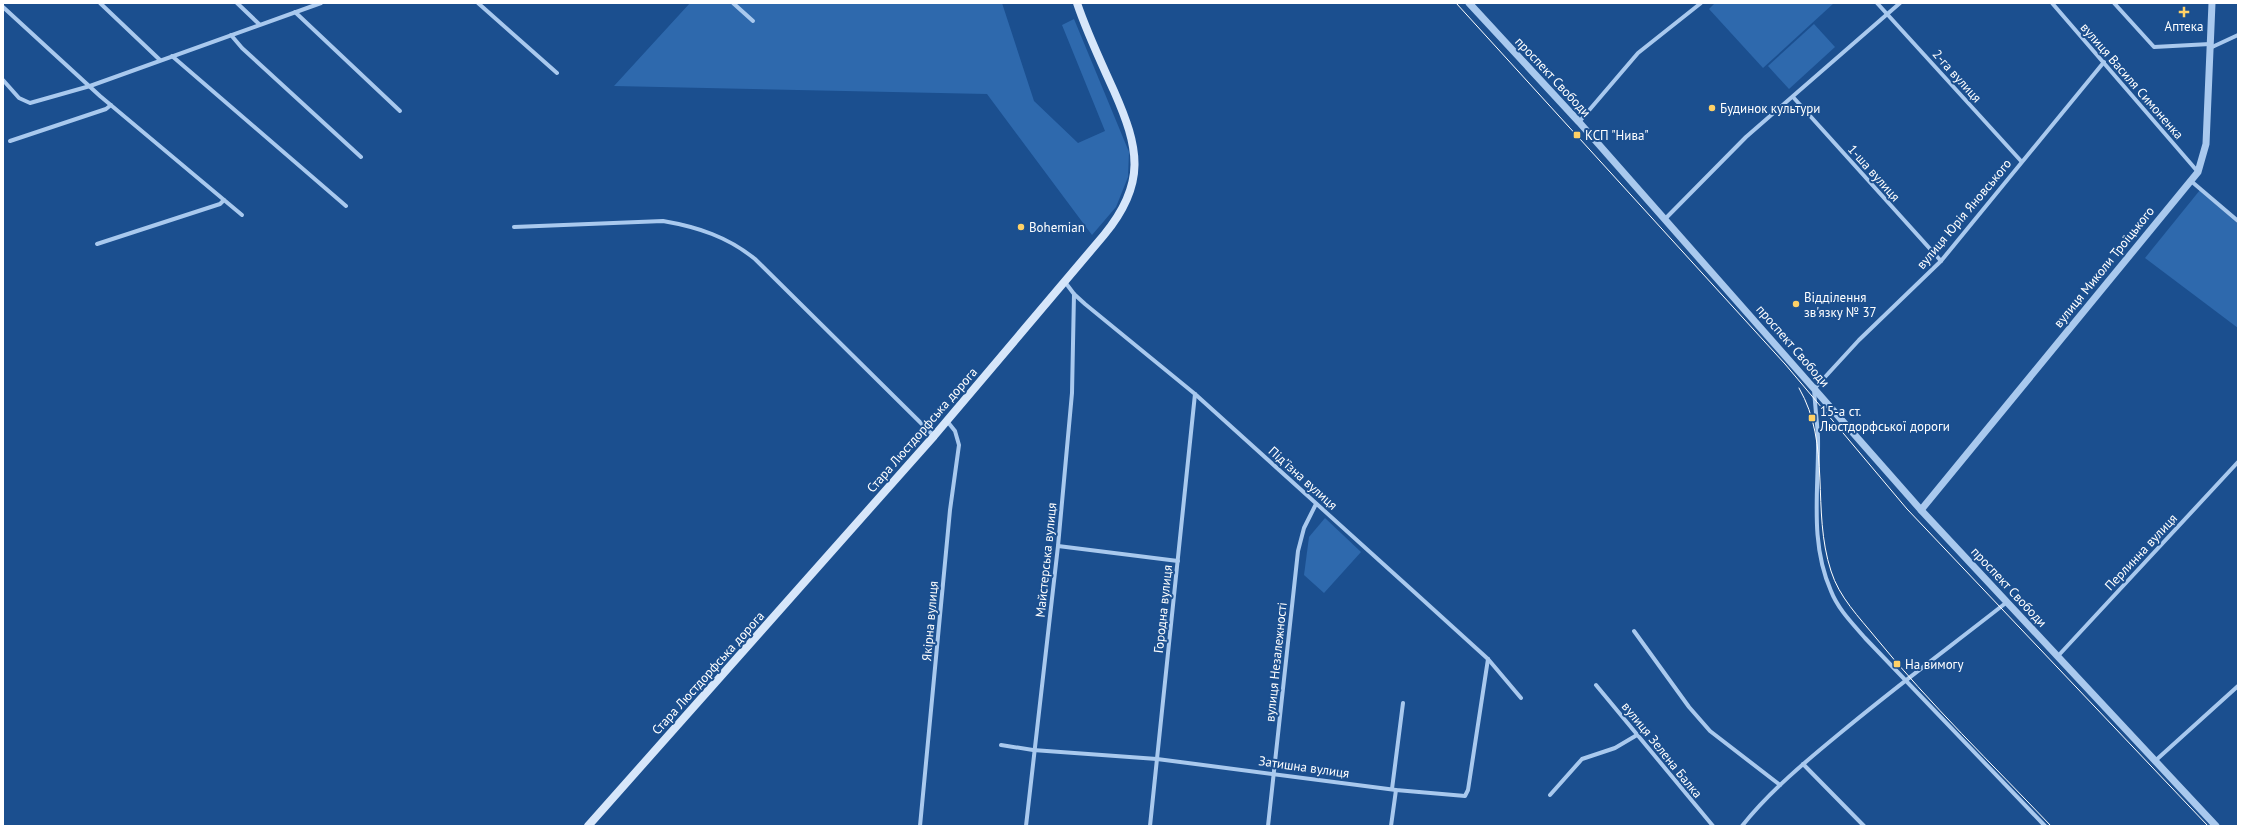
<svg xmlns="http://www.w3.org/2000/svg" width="2241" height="829" font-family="'PT Sans',sans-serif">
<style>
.green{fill:#2e69ad}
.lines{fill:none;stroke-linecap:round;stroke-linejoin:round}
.minor{stroke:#a9c9ee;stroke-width:4}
.tertiary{stroke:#a9c9ee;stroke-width:7}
.secondary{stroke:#d6e6fa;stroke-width:8}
.tram{stroke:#fff;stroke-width:1}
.poi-dot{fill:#ffd166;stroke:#1b4f8f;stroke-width:1.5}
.labels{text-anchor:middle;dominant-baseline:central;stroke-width:4;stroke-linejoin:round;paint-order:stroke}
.poi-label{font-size:13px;fill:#fff;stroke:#1b4f8f;text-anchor:start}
.street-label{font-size:13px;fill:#fff;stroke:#1b4f8f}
</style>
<rect width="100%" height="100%" fill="#1b4f8f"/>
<g class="green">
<path d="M690,3H1002L1034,101L1078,143L1105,131L1062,25L1074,19L1129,152L1128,177L1116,207L1092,235L987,94L614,86Z"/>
<path d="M1715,3H1834L1763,68L1709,9Z"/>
<path d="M1814,24L1835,47L1789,89L1768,66Z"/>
<path d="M2200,190L2238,224V328L2145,258Z"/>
<path d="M1325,518L1361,552L1324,593L1304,575L1309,537Z"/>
</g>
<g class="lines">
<g class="minor">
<path d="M100,3L160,60"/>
<path d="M237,3L259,24"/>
<path d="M478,3L557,73"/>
<path d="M733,3L753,21"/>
<path d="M1877,3L2021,161"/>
<path d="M2052,3L2198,172"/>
<path d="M2114,3L2154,47L2210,44"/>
<path d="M3,7L100,96L242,215"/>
<path d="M295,12L400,111"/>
<path d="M231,35L242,48L361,157"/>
<path d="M2210,48L2238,35"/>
<path d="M172,56L346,206"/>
<path d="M3,80L19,98L30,103L90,86L321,3"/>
<path d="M1793,97L1941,261"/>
<path d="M1579,122L1638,53L1701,3"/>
<path d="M10,141L106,109L111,105"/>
<path d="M2191,181L2238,221"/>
<path d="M1665,219L1746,137L1900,3"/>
<path d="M514,227L663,221C698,227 728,237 755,259L934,436"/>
<path d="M97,244L220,204L224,200"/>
<path d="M1065,282L1074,294L1085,304L1195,394L1412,590L1488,659L1521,698"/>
<path d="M1058,546L1178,561"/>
<path d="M1634,631L1689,707L1710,731L1780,785"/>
<path d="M2058,656L2238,462"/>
<path d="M1596,685L1713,826"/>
<path d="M1001,745L1033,750L1157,759L1396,790L1465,796L1468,790L1488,659"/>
<path d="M2155,761L2238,686"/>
<path d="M1803,764L1864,826"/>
<path d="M1392,789L1403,703"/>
<path d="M1550,795L1582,759L1615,748L1637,735"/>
<path d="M920,826L950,510L959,445L955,431L947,421"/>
<path d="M1026,826L1058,546L1072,393L1074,294"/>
<path d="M1150,826L1195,394"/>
<path d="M1268,826L1298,551L1304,528L1316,504"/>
<path d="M1391,826L1396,790"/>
<path d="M1742,826C1770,791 1805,762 1839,734C1894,688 1951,646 2007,602"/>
<path d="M2045,826L1865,638C1852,623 1838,609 1831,591C1809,541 1819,489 1818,437C1817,421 1815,405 1814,389L1859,340L1941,261L2104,62"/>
</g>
<g class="tertiary">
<path d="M1469,3L1579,122L1921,510L2216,826"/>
<path d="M1921,510L2198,172L2206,144L2212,3"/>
</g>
<path class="secondary" d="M588,826L934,436L1104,235C1147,183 1139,148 1114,91C1101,62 1087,33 1077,3"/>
<g class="tram">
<path d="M1456,3L1785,364L1907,509L2208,826"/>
<path d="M1799,388C1832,445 1811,510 1831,571C1839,597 1859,617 1876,638C1930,704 1992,764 2051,826"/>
</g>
</g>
<g class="poi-dot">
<path d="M2182 6h4v4h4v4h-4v4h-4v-4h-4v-4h4z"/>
<circle cx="1712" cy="108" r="4"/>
<rect x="1573" y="131" width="8" height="8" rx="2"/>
<circle cx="1021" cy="227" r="4"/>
<circle cx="1796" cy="304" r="4"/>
<rect x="1808" y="414" width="8" height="8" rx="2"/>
<rect x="1893" y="660" width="8" height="8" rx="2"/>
</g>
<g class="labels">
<g class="poi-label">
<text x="2184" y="26" text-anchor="middle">Аптека</text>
<text x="1720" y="108">Будинок культури</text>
<text x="1585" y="135">КСП "Нива"</text>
<text x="1029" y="227">Bohemian</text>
<text x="1804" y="297">Відділення<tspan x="1804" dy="15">зв'язку № 37</tspan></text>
<text x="1820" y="411">15-а ст.<tspan x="1820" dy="15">Люстдорфської дороги</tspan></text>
<text x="1905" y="664">На вимогу</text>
</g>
<g class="street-label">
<text transform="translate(1957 76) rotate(48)">2-га вулиця</text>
<text transform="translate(1553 77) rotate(47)">проспект Свободи</text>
<text transform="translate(2132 81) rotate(49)">вулиця Василя Симоненка</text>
<text transform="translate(1874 173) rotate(48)">1-ша вулиця</text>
<text transform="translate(1964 214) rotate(-50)">вулиця Юрія Яновського</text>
<text transform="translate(2104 267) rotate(-51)">вулиця Миколи Троїцького</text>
<text transform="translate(1793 346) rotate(49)">проспект Свободи</text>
<text transform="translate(922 430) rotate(-49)">Стара Люстдорфська дорога</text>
<text transform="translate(1303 478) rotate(42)">Підʼїзна вулиця</text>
<text transform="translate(2141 552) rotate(-47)">Перлинна вулиця</text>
<text transform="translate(1046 560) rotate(-84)">Майстерська вулиця</text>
<text transform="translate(2009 587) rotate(47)">проспект Свободи</text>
<text transform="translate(1163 609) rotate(-84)">Городна вулиця</text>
<text transform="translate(930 621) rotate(-85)">Якірна вулиця</text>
<text transform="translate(1276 662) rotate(-84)">вулиця Незалежності</text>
<text transform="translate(708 673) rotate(-48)">Стара Люстдорфська дорога</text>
<text transform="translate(1662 750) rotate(51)">вулиця Зелена Балка</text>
<text transform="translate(1304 767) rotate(8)">Затишна вулиця</text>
</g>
</g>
<rect width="2241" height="829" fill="none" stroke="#ffffff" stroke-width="8"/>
</svg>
